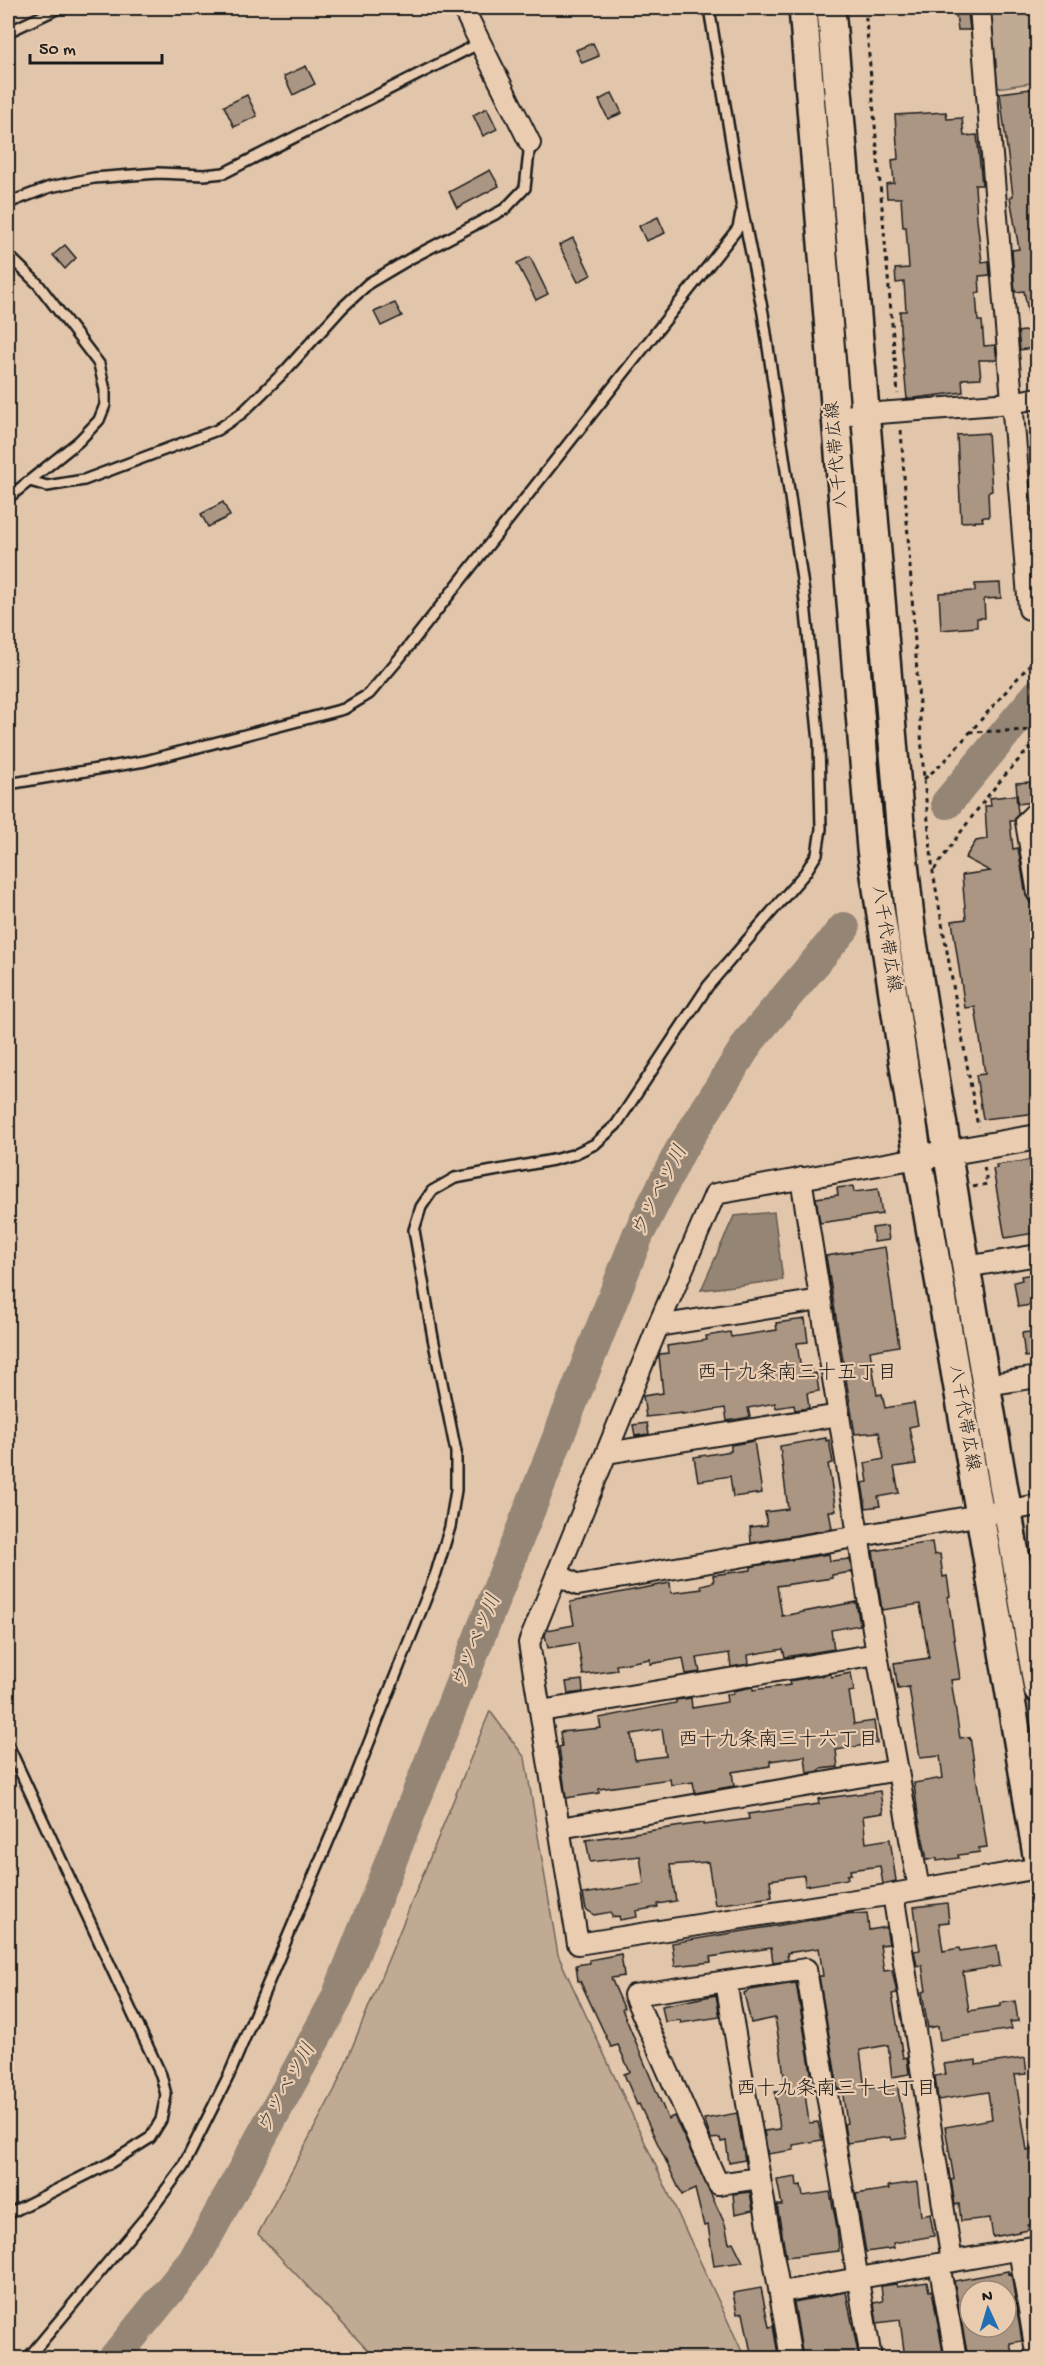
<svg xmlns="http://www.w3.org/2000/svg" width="1045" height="2366" font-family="'Gochi Hand','Klee One',sans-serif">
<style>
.green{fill:#c1aa94;stroke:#6e6358;stroke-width:1.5}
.water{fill:#958574;stroke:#655b51;stroke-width:1.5}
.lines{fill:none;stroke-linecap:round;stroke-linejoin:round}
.river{stroke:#958574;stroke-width:32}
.building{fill:#ab9683;stroke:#1c1c1c;stroke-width:1.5;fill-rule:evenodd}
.service-casing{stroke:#1c1c1c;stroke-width:14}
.minor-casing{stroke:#1c1c1c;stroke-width:24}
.tertiary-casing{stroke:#1c1c1c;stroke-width:28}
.secondary-casing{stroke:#1c1c1c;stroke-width:32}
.path{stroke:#1c1c1c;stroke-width:3;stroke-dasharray:4.5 4.5;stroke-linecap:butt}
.service{stroke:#eacdb1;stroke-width:9}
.minor{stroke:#eacdb1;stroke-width:20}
.tertiary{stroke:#eacdb1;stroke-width:24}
.secondary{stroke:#eacdb1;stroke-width:27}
.labels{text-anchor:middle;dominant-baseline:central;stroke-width:4.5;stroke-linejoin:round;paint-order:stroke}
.street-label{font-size:18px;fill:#1c1c1c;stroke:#eacdb1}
.water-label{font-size:20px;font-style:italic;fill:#46413b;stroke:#eacdb1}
.neighbourhood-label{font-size:20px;fill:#1c1c1c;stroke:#eacdb1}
</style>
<rect width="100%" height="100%" fill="#e2c6ab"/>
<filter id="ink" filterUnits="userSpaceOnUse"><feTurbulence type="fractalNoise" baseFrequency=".0167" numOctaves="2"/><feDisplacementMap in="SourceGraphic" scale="12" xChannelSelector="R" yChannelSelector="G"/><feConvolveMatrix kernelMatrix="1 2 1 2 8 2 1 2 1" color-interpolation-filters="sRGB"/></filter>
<g filter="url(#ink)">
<g class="green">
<path d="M990,8H1037V82L998,88Z"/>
<path d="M490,1711L525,1758L558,1955L745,2358H375L258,2234L335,2089Z"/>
</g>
<path class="water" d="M774,1212L783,1280L701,1290L734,1216Z"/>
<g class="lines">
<g class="river">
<path d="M947,803L1038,694"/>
<path d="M114,2358L194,2260L336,2000L638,1235L680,1151L750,1040L844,928"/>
</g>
</g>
<g class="building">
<path d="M968,13L970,30H958L956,14Z"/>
<path d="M593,43L599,56L582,63L576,50Z"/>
<path d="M306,66L315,84L293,95L284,76Z"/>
<path d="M1038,88V322L1030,323L1024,291L1015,292L1012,250L1019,249L1010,197L1013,196L1000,93Z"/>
<path d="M612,93L622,113L608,119L599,100Z"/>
<path d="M247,95L257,116L234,127L224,106Z"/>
<path d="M487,108L497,129L483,136L473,115Z"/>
<path d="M946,112L947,119L962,118L964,136L977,135L982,185H975L977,220L982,262L989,261L990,275L979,276L980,292L976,293L978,321H982L984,346L995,345L997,360H979L981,378L962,379L963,392L907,399L900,328V311H906L904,282L896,283L895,269L909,268L906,227H903L901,198H887L886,184L894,183L892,160L898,159L895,115Z"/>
<path d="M490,170L499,186L457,208L449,192Z"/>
<path d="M658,217L665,233L646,241L639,226Z"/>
<path d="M573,238L591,275L578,282L559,245Z"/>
<path d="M65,245L76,258L65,269L53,255Z"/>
<path d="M530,257L548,294L536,300L517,263Z"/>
<path d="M395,303L402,316L381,326L374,312Z"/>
<path d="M1038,329V347L1020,350L1018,332Z"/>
<path d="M988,433L992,491L988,492L989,517H982L983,521L961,522L957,435Z"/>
<path d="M223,502L230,516L208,527L201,514Z"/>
<path d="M1000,583L1001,598L984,599L985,618H977V627L941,630L939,593L975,591V584Z"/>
<path d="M1030,782L1033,802L1018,804L1016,783Z"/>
<path d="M1016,795L1018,813L1014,821H1010L1013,849L1018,848L1026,896L1033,905L1035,922L1038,921V936L1033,937L1038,965V1049L1033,1050L1038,1078V1113L983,1119L976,1075L985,1074L982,1052L975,1007L965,1008L952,921L966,919L962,875L990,871L965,858L976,841L987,839L985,806H991L990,798Z"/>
<path d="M1038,1159V1227L1034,1228L1035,1233L1005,1238L993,1169L997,1168L996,1165Z"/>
<path d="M853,1186L854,1192L878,1189L882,1214L820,1223L816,1198L838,1195L837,1188Z"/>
<path d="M887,1226L889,1240L874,1242L872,1228Z"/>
<path d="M885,1247L899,1346L870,1351L877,1395L882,1394L885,1408L914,1403L918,1425L909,1427L916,1464L894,1467L899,1493L878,1497L880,1506L866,1508L862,1483L868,1482L865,1463L884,1459L879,1432L855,1434L826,1256Z"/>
<path d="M1038,1273V1304L1018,1307L1014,1282L1022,1280L1021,1276Z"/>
<path d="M805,1319L808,1342L797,1343L801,1371L811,1370V1374L816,1373L819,1391L807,1393L809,1408L795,1410L794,1405L776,1408L775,1403L748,1408L750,1417L727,1421L725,1408L682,1415V1413L646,1417L643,1396L663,1393L659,1356L660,1354L668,1353L667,1346L707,1340L706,1336L730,1332L731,1337L777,1330L776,1323Z"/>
<path d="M1038,1331V1355L1025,1357L1022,1333Z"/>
<path d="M647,1423L649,1434L635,1436L633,1425Z"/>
<path d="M826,1438V1441L829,1440L833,1463L828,1464L836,1511H829L832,1529L751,1543L750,1527L767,1525L765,1512L788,1509L780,1446Z"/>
<path d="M754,1441L762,1493L733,1497L730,1476L698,1481L694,1457L731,1451V1445Z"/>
<path d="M932,1542L934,1555L940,1554L943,1577L947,1576L950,1596L948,1597L960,1679L951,1680L960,1738L970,1737L987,1847L979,1848L980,1852L958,1855L959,1858L937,1861V1858L927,1860L918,1815L914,1783L943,1778L940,1756L920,1758L909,1687L898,1689L894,1663L929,1658L920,1604L882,1610L873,1551Z"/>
<path d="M829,1554L830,1561L850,1559L852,1572L832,1575V1578L777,1586L782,1616L856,1602L860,1625L831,1630L834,1649L785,1657L783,1649L748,1655L749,1664L731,1667L729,1653L697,1658L700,1672L686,1674L683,1658L650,1664V1659L616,1665L617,1670L583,1675L578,1643L548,1648L545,1635L547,1630L574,1625L570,1602L670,1583L671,1593L702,1589L701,1585L714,1582L713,1575L751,1570V1567L754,1566Z"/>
<path d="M851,1673L854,1691L849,1692L854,1724L874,1721L877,1743L836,1750L838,1767L820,1769V1771L807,1773L805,1756L770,1761V1766L732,1772L734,1786L695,1793L693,1782L671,1785L670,1779L599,1789V1793L566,1798L559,1747L562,1746L560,1732L601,1728L599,1718L676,1703V1700L691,1698L692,1708L727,1702L726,1695L733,1694V1691L753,1687V1690L790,1685L789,1681L831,1674V1677ZM662,1729L666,1756L635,1760L631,1734Z"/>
<path d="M582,1680L583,1692L568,1694L566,1682Z"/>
<path d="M880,1791L883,1813L863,1816L866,1843L890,1839L896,1881L883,1884L880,1866L850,1870L851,1874L847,1875L848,1879L805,1886L804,1875L770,1880L772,1897L715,1905L708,1862L670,1865L676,1901L657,1904L658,1907L636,1911L637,1917L620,1920L619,1916L612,1917L611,1912L594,1915L586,1909L583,1894L644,1884L640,1856L590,1862L586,1840L696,1824L704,1823V1825L749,1819L748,1814L819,1804L818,1799Z"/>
<path d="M947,1903L949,1922L939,1923L943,1951L959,1948L960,1951L997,1945L1000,1966L963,1972L969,2011L1001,2006V2003L1015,2001L1018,2021L1010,2022L1012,2029L940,2040L938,2026L928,2028L922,1992L926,1991L922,1965L917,1966L914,1951L920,1950L914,1907Z"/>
<path d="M853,1913V1914L867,1913L869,1930L886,1927L889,1944L880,1945L884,1971L892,1970L897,1993L892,1994L903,2058L907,2057L909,2074L892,2077L888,2045L860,2050L865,2089L897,2084L907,2138L891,2140L890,2137L847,2143L844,2124L847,2123L842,2089H838L819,1976H823L819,1948L787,1953L788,1960L773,1962L771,1948L710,1957L711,1962L675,1966L672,1943Z"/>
<path d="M621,1954L624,1976L611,1978L624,2008L622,2009L668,2119L674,2116L725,2224L729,2243L733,2242L743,2262L714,2266L708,2225L704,2226L695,2189L682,2195L639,2104L637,2105L624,2074L630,2072L618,2045L611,2047L580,1981H578L576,1965L590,1963L589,1960Z"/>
<path d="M796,1983L812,2078L803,2079L809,2123L818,2122L822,2140L793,2145L794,2150L768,2154L764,2131L780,2129L775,2092L786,2091L781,2053L775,2018L751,2023L744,1993L750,1990Z"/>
<path d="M716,1995L720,2017L681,2023L680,2020L665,2022L662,2006Z"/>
<path d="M1025,2058L1027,2074L1015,2075L1027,2150L1032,2149L1038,2184V2223L1028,2225L1029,2230L993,2237L990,2218L961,2221L959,2204L955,2205L951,2180L954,2179L945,2127L992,2119L988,2092L938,2100L935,2076L946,2074L944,2064L976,2060V2065Z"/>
<path d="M737,2113L745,2160L729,2163L726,2141L721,2142L720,2138L711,2139L704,2119Z"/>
<path d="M796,2177L797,2186L801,2185L803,2196L830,2192L837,2227L839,2251L786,2257L777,2205H782L777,2180Z"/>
<path d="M917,2182L921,2216L930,2214L934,2236L893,2243L894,2248L866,2252L856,2194L889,2189L888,2186Z"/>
<path d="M750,2192L753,2210L735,2214L733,2194Z"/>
<path d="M1008,2271V2274L1011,2273L1022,2341L1010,2343L1013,2358H968L954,2281ZM970,2291H1006V2327H970Z"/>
<path d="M927,2282L929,2291L932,2290L944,2358H905L900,2320L877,2323L874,2303L883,2301L881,2286L896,2284L897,2287Z"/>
<path d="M761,2288L769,2327L773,2326L778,2354L752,2358L743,2313L737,2314L733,2293Z"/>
<path d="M846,2292L859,2358H803L794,2302Z"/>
</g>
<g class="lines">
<g class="service-casing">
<g id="service">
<path d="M8,32L59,8"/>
<path d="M8,203L50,187L94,178L158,173L204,175L224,173L480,43"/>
<path d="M8,255L38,284L99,364L105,390V405L99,420L79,441L8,498"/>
<path d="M30,481L47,486L84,480L217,430L242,413L285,371L342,308L369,283L413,257L505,209L525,188L530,143"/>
<path d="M8,784L145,761L344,709L369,694L398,660L738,228L741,213"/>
<path d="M8,1745L161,2075L166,2095L161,2120L150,2138L110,2163L8,2214"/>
<path d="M28,2358L145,2218L183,2167L229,2075L351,1788L436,1573L450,1527L456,1490V1452L433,1338L414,1230L421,1207L432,1191L455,1178L553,1160L572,1155L595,1144L616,1125L708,986L805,873L817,854L821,829L819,742L804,593L763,313L742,208L709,8"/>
</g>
</g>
<g class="minor-casing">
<g id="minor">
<path d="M463,8L530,143"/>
<path d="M980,8L1029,609L1038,608"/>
<path d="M852,415L1011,403L1038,398"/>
<path d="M1038,813L1034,814L1026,822L1038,894"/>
<path d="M918,1158L715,1194L658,1326L529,1643L578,1944L893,1894L1038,1868"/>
<path d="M801,1178L877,1654L919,1889"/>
<path d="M966,1267L1038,1255"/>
<path d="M658,1326L820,1300"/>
<path d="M986,1385L1038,1377"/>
<path d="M607,1453L839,1415"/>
<path d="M557,1574L578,1585L1038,1505"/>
<path d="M541,1711L877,1654"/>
<path d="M560,1828L898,1770"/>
<path d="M893,1894L952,2261"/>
<path d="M726,1982L791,2358"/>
<path d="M760,2178L718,2184L634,1995L806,1969L871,2358"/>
<path d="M1019,2249L1037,2358"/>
<path d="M939,2264L956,2358"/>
<path d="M781,2292L1038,2246"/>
</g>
</g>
<g class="tertiary-casing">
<path id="tertiary" d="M928,1156L1038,1137"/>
</g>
<g class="secondary-casing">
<g id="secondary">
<path d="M803,8L871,849L918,1158L980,1515L1038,1861"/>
<path d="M831,8L901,836L912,936L966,1267L1038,1689"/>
</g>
</g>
<g class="path">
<path d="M865,8L898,394"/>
<path d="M901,430L924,779L933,872L978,1127"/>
<path d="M969,732L1038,730"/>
<path d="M924,779L943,763L1038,655"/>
<path d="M934,870C967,823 996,781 1038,740"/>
<path d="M973,1187L987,1184L984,1166"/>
</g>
<use href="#service" class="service"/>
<use href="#minor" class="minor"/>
<use href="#tertiary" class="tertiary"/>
<use href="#secondary" class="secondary"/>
</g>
</g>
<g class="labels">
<g class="street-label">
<text transform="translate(838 455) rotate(-95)">八千代帯広線</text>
<text transform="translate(885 939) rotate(81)">八千代帯広線</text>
<text transform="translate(963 1418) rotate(80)">八千代帯広線</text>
</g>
<g class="water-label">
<text transform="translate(661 1192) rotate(-63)">ウツベツ川</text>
<text transform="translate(478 1642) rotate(-68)">ウツベツ川</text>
<text transform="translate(288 2089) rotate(-61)">ウツベツ川</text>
</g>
<g class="neighbourhood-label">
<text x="797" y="1374">西十九条南三十五丁目</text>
<text x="778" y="1741">西十九条南三十六丁目</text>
<text x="836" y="2090">西十九条南三十七丁目</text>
</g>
</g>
<rect width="1045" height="2366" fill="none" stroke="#eacdb1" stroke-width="30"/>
<rect x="15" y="15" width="1015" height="2336" fill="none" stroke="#1c1c1c" stroke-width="2" filter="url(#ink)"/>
<g transform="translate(988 2309) rotate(356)"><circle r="28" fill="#eacdb1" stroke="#988675" stroke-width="1.5"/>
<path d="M0-4.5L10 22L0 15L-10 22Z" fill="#1f6fb2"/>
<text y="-9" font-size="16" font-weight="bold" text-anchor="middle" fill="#1c1c1c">N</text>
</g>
<path d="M30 54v9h132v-9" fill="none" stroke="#1c1c1c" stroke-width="3"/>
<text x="39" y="54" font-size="18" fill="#1c1c1c" stroke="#eacdb1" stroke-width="4.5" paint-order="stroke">50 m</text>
</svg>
